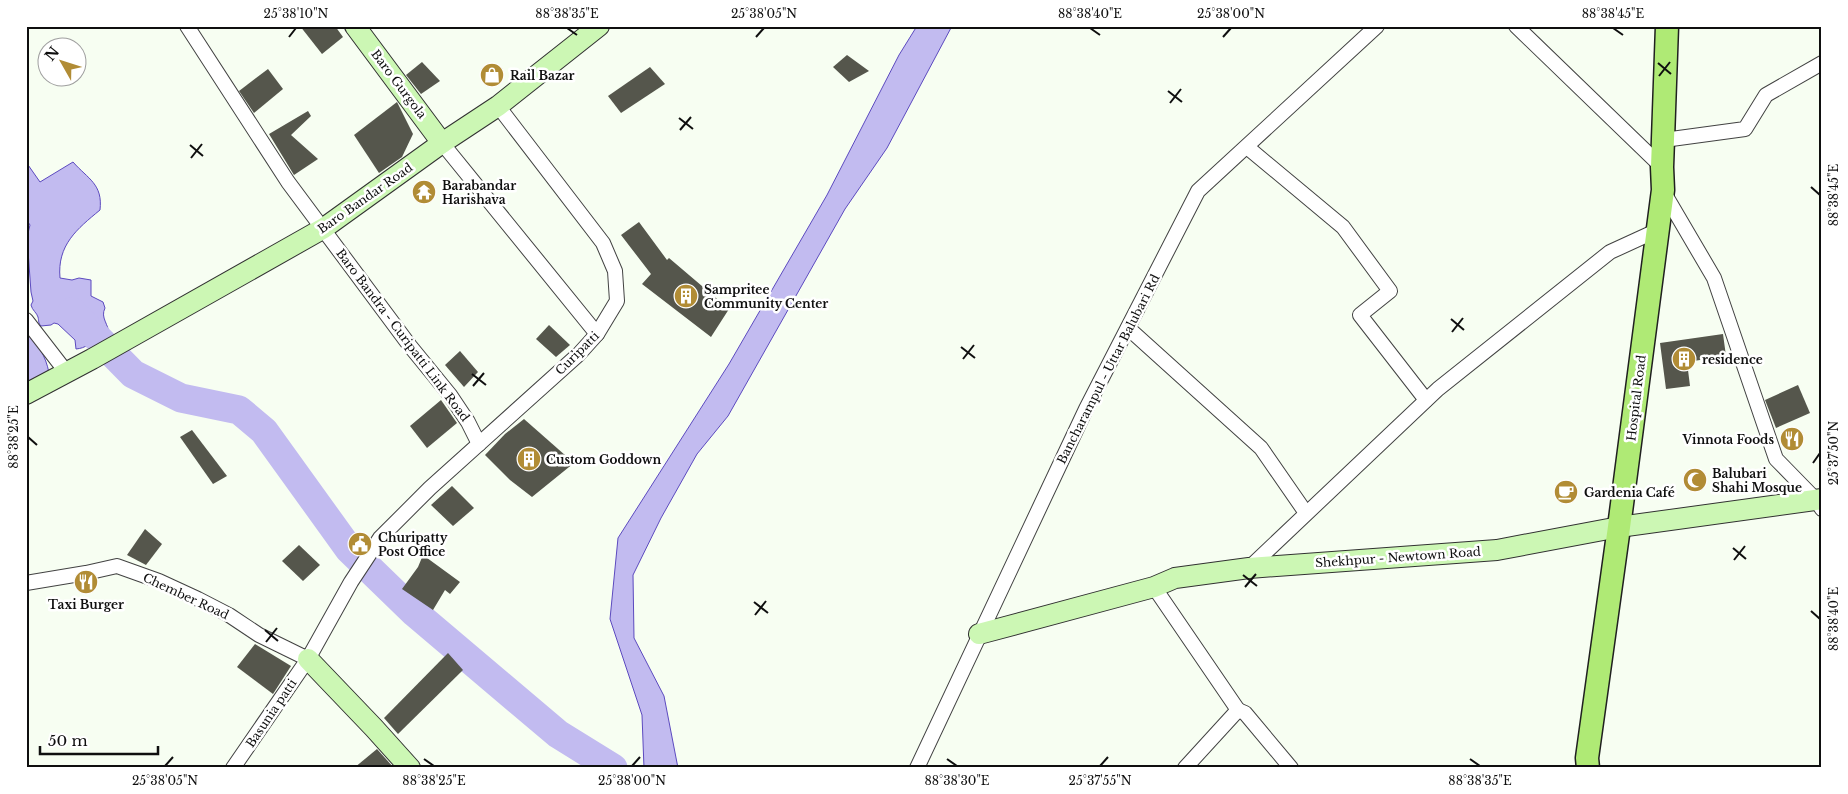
<svg xmlns="http://www.w3.org/2000/svg" width="1848" height="794" font-family="'Libre Baskerville',serif">
<style>
.water{fill:#c2bbf0;stroke:#5c4abf}
.lines{fill:none;stroke-linecap:round;stroke-linejoin:round}
.river{stroke:#c2bbf0;stroke-width:29}
.building{fill:#55564c}
.street-casing{stroke:#424242;stroke-width:16}
.secondary-casing{stroke:#313131;stroke-width:22}
.primary-casing{stroke:#202020;stroke-width:25}
.street{stroke:#fff;stroke-width:14}
.secondary{stroke:#ccf7b4;stroke-width:20}
.primary{stroke:#afea75;stroke-width:22}
.ticks{fill:none;stroke:#0f0f0f;stroke-width:2}
.labels{text-anchor:middle;dominant-baseline:central;stroke-width:5;stroke-linejoin:round;paint-order:stroke}
.poi-label{font-size:12px;font-weight:bold;fill:#0f0f0f;stroke:#fff;text-anchor:start}
.street-label{font-size:12px;fill:#0f0f0f;stroke:#fff}
.neatline{fill:none;stroke:#0f0f0f;stroke-width:2}
.ticks-label{font-size:12px;text-anchor:middle;fill:#0f0f0f}
</style>
<rect width="100%" height="100%" fill="#f7fef2"/>
<g class="water">
<path d="M917,26H952L887,148L845,209L728,416L697,454L661,518L633,575L634,638L664,696L678,768H644L642,715L610,619L618,538L729,364L827,195L899,55Z"/>
<path d="M26,162L40,182L73,162C88,179 103,184 100,210C77,229 57,245 60,278L72,280L79,278L91,280V296L103,302L105,308C100,318 109,324 109,335L97,342L94,336C90,344 86,348 76,349L75,340L58,324L54,323L51,325L41,326C38,323 39,321 38,317C37,313 32,310 31,305L33,301L31,292L27,237L30,225L26,219Z"/>
<path d="M26,330C37,343 46,356 49,373L26,384Z"/>
</g>
<g class="lines">
<path class="river" d="M72,312L133,374L181,398L239,410L264,431L349,549L415,613L558,734L613,768"/>
</g>
<g class="building">
<path d="M300,26H335L343,37L322,54Z"/>
<path d="M847,55L869,71L849,82L833,67Z"/>
<path d="M422,62L440,81L421,94L406,75Z"/>
<path d="M650,67L665,84L621,113L608,96Z"/>
<path d="M268,69L283,89L254,113L239,91Z"/>
<path d="M397,102L413,134L402,157L379,173L354,135Z"/>
<path d="M308,111L311,116L291,135L318,159L294,175L269,134Z"/>
<path d="M639,222L667,260L669,258L729,309L711,337L642,284L651,274L621,235Z"/>
<path d="M549,325L570,345L556,357L536,339Z"/>
<path d="M1723,334L1726,356L1687,362L1690,386L1666,389L1660,343Z"/>
<path d="M460,351L478,372L464,387L445,365Z"/>
<path d="M1798,385L1810,413L1776,428L1765,400Z"/>
<path d="M441,400L457,423L427,448L410,426Z"/>
<path d="M524,419L574,463L532,497L510,480L485,455L505,434Z"/>
<path d="M192,430L227,476L213,484L180,437Z"/>
<path d="M452,486L474,508L453,526L431,505Z"/>
<path d="M145,529L162,544L146,565L127,555Z"/>
<path d="M299,545L320,565L303,581L282,561Z"/>
<path d="M423,555L460,582L450,594L445,590L433,610L402,589L418,567Z"/>
<path d="M255,644L291,666L273,694L237,667Z"/>
<path d="M448,653L463,670L398,734L384,718Z"/>
<path d="M377,749L394,768H354Z"/>
</g>
<g class="lines">
<g class="street-casing">
<g id="street">
<path d="M187,26L288,182L410,346L450,395L468,422L479,444"/>
<path d="M1516,26L1662,167"/>
<path d="M1664,140L1745,129L1766,95L1822,63"/>
<path d="M442,143L597,334"/>
<path d="M1247,147L1343,227L1390,291L1360,315L1426,400"/>
<path d="M1663,191L1714,278L1776,459L1816,500L1822,509"/>
<path d="M26,320L67,373"/>
<path d="M1128,328L1261,448L1306,513"/>
<path d="M1249,568L1438,389L1610,252L1658,230"/>
<path d="M26,583L86,573L117,566L159,581L198,599L229,615L259,635L308,659"/>
<path d="M1154,587L1238,710L1185,768"/>
<path d="M1238,710L1245,713L1291,768"/>
<path d="M233,768L308,659L351,582L380,538L430,488L579,354L597,334L617,301L615,271L603,243L498,106"/>
<path d="M917,768L1086,409L1198,191L1377,26"/>
</g>
</g>
<g class="secondary-casing">
<g id="secondary">
<path d="M355,26L442,143"/>
<path d="M26,394L92,359L324,228L442,143L498,106L599,26"/>
<path d="M979,634L1154,587L1175,578L1249,568L1497,550L1619,527L1822,499"/>
<path d="M308,659L374,728L410,768"/>
</g>
</g>
<g class="primary-casing">
<path id="primary" d="M1588,768L1587,758L1619,527L1663,190L1662,167L1667,26"/>
</g>
<use href="#street" class="street"/>
<use href="#secondary" class="secondary"/>
<use href="#primary" class="primary"/>
</g>
<path class="ticks" d="M567,28L577,35M1090,28L1100,35M1613,28L1623,35M289,37L296,28M756,37L764,28M1223,37L1231,28M1658,63L1671,74M1659,76L1670,62M1168,91L1182,102M1170,103L1181,89M679,118L693,129M680,130L691,117M190,145L203,156M191,158L202,144M1811,187L1820,195M1451,319L1464,330M1452,332L1463,318M961,347L975,358M963,359L974,345M472,374L486,385M473,386L484,373M28,437L37,445M1813,463L1820,453M1733,548L1746,559M1734,560L1745,546M1243,575L1257,586M1245,587L1256,574M754,602L768,613M1811,611L1820,619M755,615L766,601M265,630L278,641M266,642L277,628M424,759L434,766M947,759L957,766M1470,759L1480,766M165,766L173,757M632,766L640,757M1100,766L1108,757"/>
<defs>
<g id="shop-disc" transform="scale(1.25)"><circle r="9.5" fill="#b18c35" stroke="#fff"/><path d="M-5-2.5h2.3a2.7 3.5 0 0 1 5.4 0H5L5.5 6h-11ZM-1.5-2.5h3a1.5 2.3 0 0 0-3 0Z" fill="#fff"/></g>
<g id="temple-disc" transform="scale(1.25)"><circle r="9.5" fill="#b18c35" stroke="#fff"/><path d="M0-6L5-2H3V0L6.5 2.5H4V6H1.5V3h-3V6H-4V2.5H-6.5L-3 0V-2H-5Z" fill="#fff"/></g>
<g id="building-disc" transform="scale(1.25)"><circle r="9.5" fill="#b18c35" stroke="#fff"/><path d="M-4-6H4V6H1V3H-1V6H-4ZM-2.5-4.3h1.7v1.8h-1.7ZM.8-4.3h1.7v1.8H.8ZM-2.5-1h1.7V.8h-1.7ZM.8-1h1.7V.8H.8Z" fill="#fff"/></g>
<g id="restaurant-disc" transform="scale(1.25)"><circle r="9.5" fill="#b18c35" stroke="#fff"/><path d="M-5-6h1v4h1v-4h1v4h1v-4h1v5L-1.5 .5V6h-2V.5L-5-1ZM5-6V6H3V1.5H1.5Q1.5-4 5-6Z" fill="#fff"/></g>
<g id="mosque-disc" transform="scale(1.25)"><circle r="9.5" fill="#b18c35" stroke="#fff"/><path d="M3.5-4.9A6 6 0 1 0 3.5 4.9A5 5 0 1 1 3.5-4.9Z" fill="#fff"/></g>
<g id="cafe-disc" transform="scale(1.25)"><circle r="9.5" fill="#b18c35" stroke="#fff"/><path d="M-5.5-4.5H6V0H3Q3 3.5 0 3.5H-2.5Q-5.5 3.5-5.5 0ZM3-3.2v2h1.7v-2ZM-6 4.5H4V6H-6Z" fill="#fff"/></g>
<g id="civic-disc" transform="scale(1.25)"><circle r="9.5" fill="#b18c35" stroke="#fff"/><path d="M-.6-6.5H3V-4.5H.6V-3L4-1V1h2V6H-6V1h2V-1L-.6-3ZM-1.2 2.5V6h2.4V2.5Z" fill="#fff"/></g>
</defs>
<g fill-rule="evenodd">
<use href="#shop-disc" x="492" y="75"/>
<use href="#temple-disc" x="424" y="192"/>
<use href="#building-disc" x="686" y="296"/>
<use href="#building-disc" x="1684" y="359"/>
<use href="#restaurant-disc" x="1792" y="439"/>
<use href="#building-disc" x="529" y="459"/>
<use href="#mosque-disc" x="1695" y="480"/>
<use href="#cafe-disc" x="1566" y="492"/>
<use href="#civic-disc" x="360" y="544"/>
<use href="#restaurant-disc" x="86" y="582"/>
</g>
<g class="labels">
<g class="poi-label">
<text x="510" y="75">Rail Bazar</text>
<text x="442" y="185">Barabandar<tspan x="442" dy="14">Harishava</tspan></text>
<text x="704" y="289">Sampritee<tspan x="704" dy="14">Community Center</tspan></text>
<text x="1702" y="359">residence</text>
<text x="1774" y="439" text-anchor="end">Vinnota Foods</text>
<text x="546" y="459">Custom Goddown</text>
<text x="1712" y="473">Balubari<tspan x="1712" dy="14">Shahi Mosque</tspan></text>
<text x="1584" y="492">Gardenia Café</text>
<text x="378" y="537">Churipatty<tspan x="378" dy="14">Post Office</tspan></text>
<text x="86" y="604" text-anchor="middle">Taxi Burger</text>
</g>
<g class="street-label">
<text transform="translate(399 84) rotate(53)">Baro Gurgola</text>
<text transform="translate(365 198) rotate(-35)">Baro Bandar Road</text>
<text transform="translate(403 335) rotate(53)">Baro Bandra - Curipatti Link Road</text>
<text transform="translate(577 353) rotate(-45)">Curipatti</text>
<text transform="translate(1108 369) rotate(-63)">Bancharampul - Uttar Balubari Rd</text>
<text transform="translate(1636 398) rotate(-83)">Hospital Road</text>
<text transform="translate(1398 557) rotate(-4)">Shekhpur - Newtown Road</text>
<text transform="translate(186 596) rotate(25)">Chember Road</text>
<text transform="translate(271 713) rotate(-56)">Basunia patti</text>
</g>
</g>
<rect width="1848" height="794" fill="none" stroke="#ffffff" stroke-width="55"/>
<g transform="translate(62 62) rotate(309)"><circle r="24" fill="#ffffff" stroke="#9f9f9f"/>
<path d="M0-4L9 19L0 12L-9 19Z" fill="#b18c35"/>
<text y="-8" font-size="14" font-weight="bold" text-anchor="middle" fill="#0f0f0f">N</text>
</g>
<path d="M40 746v8h118v-8" fill="none" stroke="#0f0f0f" stroke-width="2.5"/>
<text x="48" y="746" font-size="15" fill="#0f0f0f" stroke="#ffffff" stroke-width="4" paint-order="stroke">50 m</text>
<rect x="28" y="28" width="1792" height="738" class="neatline"/>
<g class="ticks-label">
<text x="296" y="18">25°38'10"N</text>
<text x="567" y="18">88°38'35"E</text>
<text x="764" y="18">25°38'05"N</text>
<text x="1090" y="18">88°38'40"E</text>
<text x="1231" y="18">25°38'00"N</text>
<text x="1613" y="18">88°38'45"E</text>
<text transform="translate(1834 195) rotate(-90)" y="4">88°38'45"E</text>
<text transform="translate(14 437) rotate(-90)" y="4">88°38'25"E</text>
<text transform="translate(1834 453) rotate(-90)" y="4">25°37'50"N</text>
<text transform="translate(1834 619) rotate(-90)" y="4">88°38'40"E</text>
<text x="165" y="785">25°38'05"N</text>
<text x="434" y="785">88°38'25"E</text>
<text x="632" y="785">25°38'00"N</text>
<text x="957" y="785">88°38'30"E</text>
<text x="1100" y="785">25°37'55"N</text>
<text x="1480" y="785">88°38'35"E</text>
</g>
</svg>
